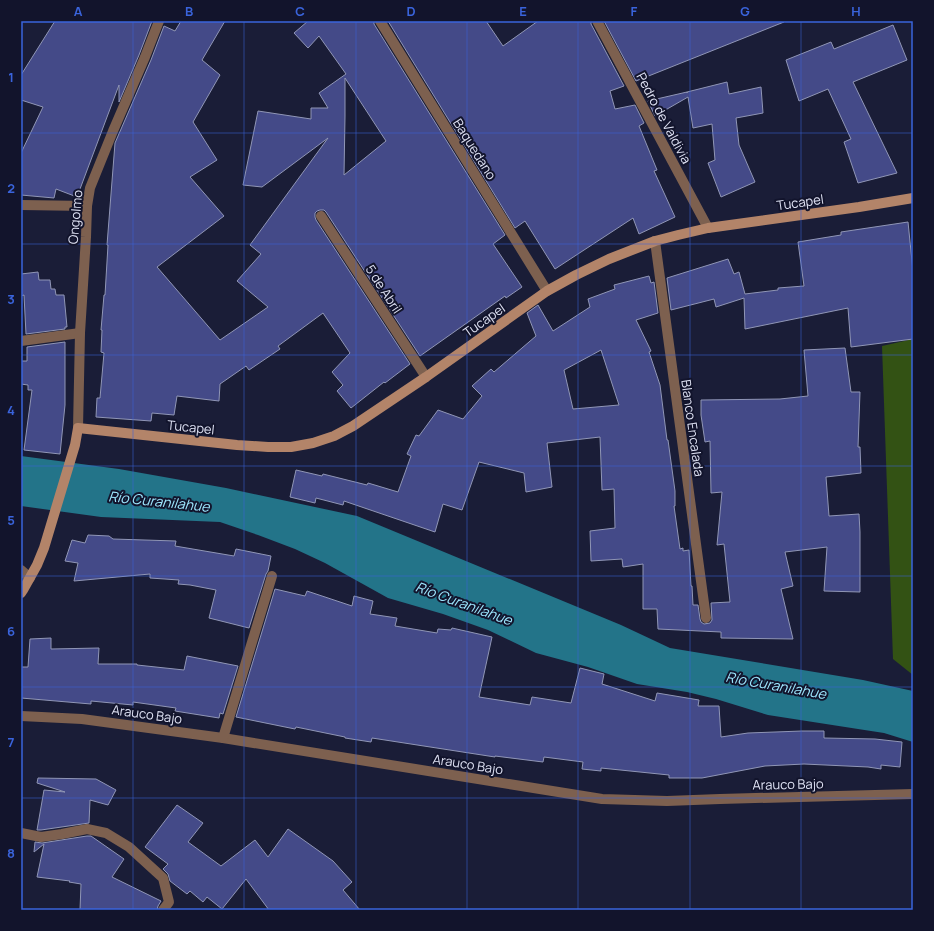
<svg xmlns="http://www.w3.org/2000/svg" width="934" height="931" font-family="Manrope,sans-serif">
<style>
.green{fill:#335214}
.water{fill:#237489}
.building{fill:#444a88;stroke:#9096b6;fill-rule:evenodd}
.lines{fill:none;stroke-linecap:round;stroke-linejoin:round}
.street{stroke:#7d604f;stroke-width:10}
.secondary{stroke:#b38469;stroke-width:10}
.grid{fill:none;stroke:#3a64dc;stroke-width:1;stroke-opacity:0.55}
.labels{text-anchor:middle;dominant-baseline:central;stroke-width:4;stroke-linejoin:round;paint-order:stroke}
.street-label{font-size:13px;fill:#dfe2f4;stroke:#12142c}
.water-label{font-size:14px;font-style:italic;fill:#9ee8ff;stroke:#12142c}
.neatline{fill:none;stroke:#3a64dc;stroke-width:1.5}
.grid-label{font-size:13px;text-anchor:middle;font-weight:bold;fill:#3a64dc}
</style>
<rect width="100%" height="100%" fill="#1a1d37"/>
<polygon class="green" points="913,339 913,675 893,659 882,346"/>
<polygon class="water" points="21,456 119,469 226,488 357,516 621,625 670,648 863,680 913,691 913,742 884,733 858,729 768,715 716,699 687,692 637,684 588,667 536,653 488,630 443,614 388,598 325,563 295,549 258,535 220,522 101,517 21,506"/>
<g class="building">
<polygon points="55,21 152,21 139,55 119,102 119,85 77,197 56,189 54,198 21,195 21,153 43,107 21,100 21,75"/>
<path d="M181,21h44l-23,39 18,15 -27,47 24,38 -27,17 34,39 -67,51 63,73 48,-33 -31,-26 24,-27 -11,-9 78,-107 -66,49 -19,-2 15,-74 53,8v-11h17l-9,-15 27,-19 -27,-38 -11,12 -14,-15 14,-12h66v3l131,211 -12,9 29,43 -16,11 -1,-2 -85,60 -94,-144 -2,-2h-4l-3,1 -2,2v4l1,3 94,144 -25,19 -1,-1 -33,26 -14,-17 6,-6 -11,-13 18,-19 -27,-40 -45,33 2,3 -31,21 -3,-4 -26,18 -1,17 -42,-5 -3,19 -22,-2 -1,8 -55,-4 1,-19h3l4,-45 -3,-1 1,-22h-1l3,-35h1l3,-50h-1l8,-102 36,-83 13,-34 11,5zM345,78l41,63 -42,34 1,-59z"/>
<polygon points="388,21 486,21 503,46 538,21 591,21 591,24 624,86 610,91 615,109 635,105 644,123 639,126 657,170 654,171 675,217 639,234 633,218 555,269 525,221 515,228"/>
<polygon points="604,21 784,21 784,22 636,81"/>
<polygon points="893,25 907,60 853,82 897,173 858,183 844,142 851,139 828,89 799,101 786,60 831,42 834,49"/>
<polygon points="727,82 729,94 761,87 763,113 736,118 739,145 755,182 721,197 708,163 715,160 712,124 693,128 688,97 655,116 648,101 687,92 687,93 687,92"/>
<polygon points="908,222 913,271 913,339 851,347 848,308 745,329 744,298 716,307 714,299 671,310 667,278 728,259 734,274 739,272 745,294 778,290 778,288 804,286 798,242 841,235 841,232"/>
<polygon points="38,272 39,280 50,280 51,289 55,289 56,295 64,295 67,327 65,327 65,329 26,334 24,295 21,296 21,274"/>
<path d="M649,276l2,7 3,-1 4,31 -22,7 15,31 -2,1 11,33 7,55h1l7,51v15h-1l6,43 3,-1v3l6,-1 2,36h1l1,19h5l2,14 1,3 3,2 6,-1 2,-3 -1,-17 19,-1 -6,-58 -7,1 5,-53 -11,1 -1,-52 -5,1 -4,-27v-15l79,-1 28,-3 -4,-46 41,-2 6,44h9l-2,55h2l1,26 -35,4 3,39 30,-2 1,18v60l-36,-1 3,-44 -42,5 8,34 -12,3 12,50 -72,-1v-6l-63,-3 -1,-20h-14v-45l-20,3 -1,-8 -31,2 -1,-30 25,-3 -1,-39 -12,1 -2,-53 -53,6 5,44 -26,5 -2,-19 -45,-11 -17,48 -19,-6 -8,28 -91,-31 -1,4 -27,-7 -1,5 -25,-6 6,-27 26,6 1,-2 44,11 1,-2 30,9 13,-36 -4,-2 9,-19 3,1 19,-26 25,9 19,-23 -10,-10 19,-17 3,3 42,-36 -9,-23 11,-8 15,26 37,-24 -2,-8 27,-10 -1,-4zM601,350l18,55 -46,4 -9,-39z"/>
<polygon points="65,342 65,405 60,454 24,450 32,390 28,390 28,385 21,384 21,361 27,361 27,347"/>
<polygon points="88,535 109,536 113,539 176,541 175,546 234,556 236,549 271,556 268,571 266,574 249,628 209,618 216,590 190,585 178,584 179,580 150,578 150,574 74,581 78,563 65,561 72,540 85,543"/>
<polygon points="275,589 305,596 307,591 352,606 354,596 373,601 370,614 397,618 395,626 437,633 438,629 451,630 452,628 492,637 479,697 530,705 532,697 571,703 580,668 604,674 602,684 655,701 657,693 699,700 698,706 719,706 721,737 748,733 802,731 824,731 824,738 875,739 902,742 900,767 881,765 881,769 868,767 804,764 765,766 702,778 669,778 669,775 601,768 601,771 582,769 583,762 544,757 543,762 495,756 495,757 372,738 371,742 345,738 345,737 296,727 295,729 236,717"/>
<polygon points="51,638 51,649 99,648 98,664 137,664 137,665 184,670 187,656 238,666 223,714 220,713 219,718 175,711 176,708 133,702 133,705 91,701 91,704 21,698 21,667 28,667 30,639"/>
<polygon points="38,778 96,779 116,790 108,805 90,800 89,823 41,830 37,830 44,790 65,792 37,783"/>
<polygon points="177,805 203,823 188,842 221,866 255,840 268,857 288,829 333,861 352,882 343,890 360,910 269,910 246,879 222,909 207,897 203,902 190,891 187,894 170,881 168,874 163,869 168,864 145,847"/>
<polygon points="87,836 91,836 124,859 112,877 161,901 158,906 157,910 80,910 81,884 69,882 70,881 37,877 44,844 34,852 35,842 42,843"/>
</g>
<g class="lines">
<g class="street">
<polyline points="380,21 547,291"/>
<polyline points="597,21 708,228"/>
<polyline points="21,205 87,206"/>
<polyline points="321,216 426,377"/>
<polyline points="655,241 706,618"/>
<polyline points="21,341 80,333"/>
<polyline points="78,428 80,333 86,237 87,206 90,188 113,131 145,57 159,21"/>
<polyline points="21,570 30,578"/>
<polyline points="21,716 82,719 223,738 602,799 667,801 720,799 913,794"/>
<polyline points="223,738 272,576"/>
<polyline points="21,833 41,837 62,834 87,829 106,833 129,847 163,878 169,902 163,910"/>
</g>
<polyline class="secondary" points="21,593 23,590 37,565 44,548 75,445 78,428 237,445 268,447 291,447 313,443 334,436 353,426 426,377 547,291 576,275 609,259 655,241 678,235 708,228 859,207 913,198"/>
</g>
<path class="grid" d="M133,21v889M244,21v889M356,21v889M467,21v889M578,21v889M690,21v889M801,21v889M21,133h892M21,244h892M21,355h892M21,466h892M21,576h892M21,687h892M21,798h892"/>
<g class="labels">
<g class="street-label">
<text transform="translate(664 118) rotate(62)">Pedro de Valdivia</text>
<text transform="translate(475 149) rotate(58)">Baquedano</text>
<text transform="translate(800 202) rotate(-8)">Tucapel</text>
<text transform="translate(75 217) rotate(-85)">Ongolmo</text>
<text transform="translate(384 289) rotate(57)">5 de Abril</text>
<text transform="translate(484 320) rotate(-35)">Tucapel</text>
<text transform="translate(191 427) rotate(6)">Tucapel</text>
<text transform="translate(693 428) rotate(82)">Blanco Encalada</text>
<text transform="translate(147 714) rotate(8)">Arauco Bajo</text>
<text transform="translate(468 764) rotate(9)">Arauco Bajo</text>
<text transform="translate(788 784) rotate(-1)">Arauco Bajo</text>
</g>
<g class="water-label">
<text transform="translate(159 501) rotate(6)">Río Curanilahue</text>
<text transform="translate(464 603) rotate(20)">Río Curanilahue</text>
<text transform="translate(776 685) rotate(10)">Río Curanilahue</text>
</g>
</g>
<rect width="934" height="931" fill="none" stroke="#12142c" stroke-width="44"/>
<rect x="22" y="22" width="890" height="887" class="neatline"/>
<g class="grid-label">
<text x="78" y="16">A</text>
<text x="189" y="16">B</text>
<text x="300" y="16">C</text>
<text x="411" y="16">D</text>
<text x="523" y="16">E</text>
<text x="634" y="16">F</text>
<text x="745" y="16">G</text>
<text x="856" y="16">H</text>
<text x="11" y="82">1</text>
<text x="11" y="193">2</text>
<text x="11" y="304">3</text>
<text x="11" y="415">4</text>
<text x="11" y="525">5</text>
<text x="11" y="636">6</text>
<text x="11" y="747">7</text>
<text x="11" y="858">8</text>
</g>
</svg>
